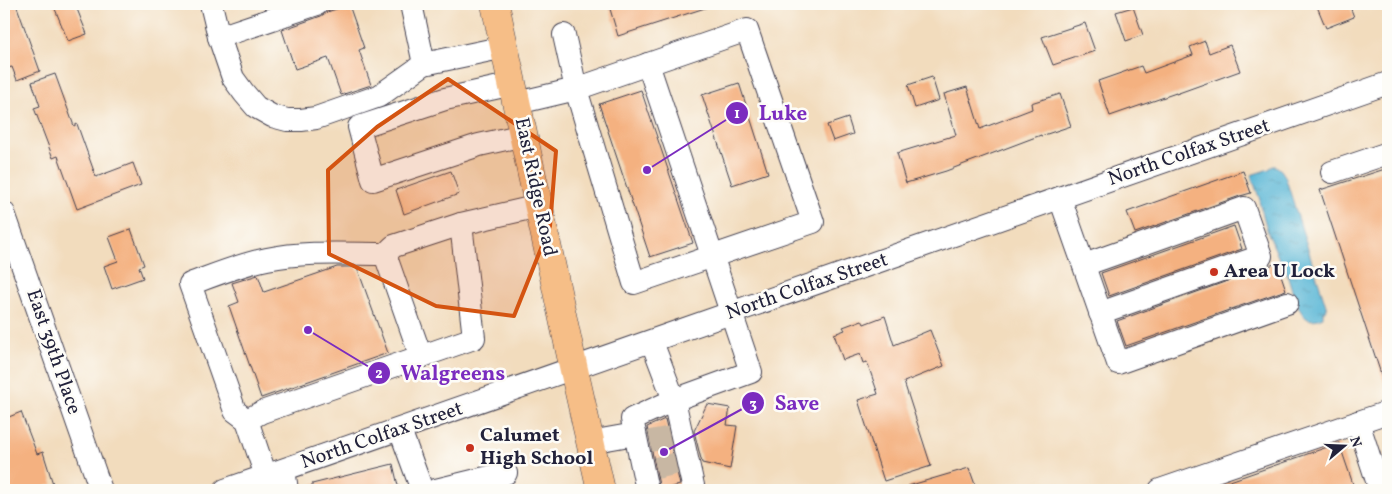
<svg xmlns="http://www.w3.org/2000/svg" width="1392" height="494" font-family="Vollkorn,serif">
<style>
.water{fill:url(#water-ripples);stroke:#3c6c88}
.building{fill:#f4b180}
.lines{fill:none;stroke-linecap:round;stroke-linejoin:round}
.minor-tunnel{stroke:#c8b7a3;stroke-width:22;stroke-dasharray:22 11;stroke-linecap:butt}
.minor-casing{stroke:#413e4e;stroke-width:24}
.major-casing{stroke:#413e4e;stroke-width:29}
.minor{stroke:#fff;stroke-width:22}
.major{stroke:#f6be87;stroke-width:28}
.marked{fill:#d45411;fill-opacity:0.2;stroke:#d45411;stroke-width:4;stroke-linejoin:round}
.poi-dot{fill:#c8321e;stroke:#fdfcf7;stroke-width:2}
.labels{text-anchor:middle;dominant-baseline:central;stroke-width:5;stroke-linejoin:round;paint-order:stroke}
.street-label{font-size:20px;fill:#22223b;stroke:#fdfcf7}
.poi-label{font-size:20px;font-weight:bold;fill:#22223b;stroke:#fdfcf7;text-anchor:start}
.leader{fill:none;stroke:#7b2cbf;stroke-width:2}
.callout-dot{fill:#7b2cbf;stroke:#fdfcf7;stroke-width:2}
.mark-label{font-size:15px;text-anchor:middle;font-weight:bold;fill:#fff}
.callout-label{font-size:21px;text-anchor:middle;font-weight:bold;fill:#7b2cbf;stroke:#fdfcf7;stroke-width:5;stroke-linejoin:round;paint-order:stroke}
</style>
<defs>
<pattern id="water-ripples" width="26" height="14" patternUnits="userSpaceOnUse" patternTransform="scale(1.25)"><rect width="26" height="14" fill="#57b5d5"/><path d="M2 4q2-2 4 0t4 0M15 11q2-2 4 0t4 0" fill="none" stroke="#4893ae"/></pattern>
</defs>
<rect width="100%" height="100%" fill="#fdfcf7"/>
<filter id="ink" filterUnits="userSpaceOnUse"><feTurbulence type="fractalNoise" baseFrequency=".02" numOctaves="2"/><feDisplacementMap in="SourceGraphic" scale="10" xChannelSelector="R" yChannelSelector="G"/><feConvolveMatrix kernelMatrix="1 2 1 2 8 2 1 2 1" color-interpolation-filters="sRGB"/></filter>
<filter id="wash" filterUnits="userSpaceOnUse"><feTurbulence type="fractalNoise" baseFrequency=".0096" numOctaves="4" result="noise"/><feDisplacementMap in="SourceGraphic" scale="20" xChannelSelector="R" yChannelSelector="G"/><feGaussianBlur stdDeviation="1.12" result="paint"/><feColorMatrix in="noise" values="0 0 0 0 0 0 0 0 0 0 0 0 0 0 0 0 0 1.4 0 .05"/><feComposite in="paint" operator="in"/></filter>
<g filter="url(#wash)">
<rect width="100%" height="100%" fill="#f2dcbd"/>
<path class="water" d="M1273,166h3l5,4 4,6 42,133 -4,3v5c-5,2 -10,4 -15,2 -11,-5 -20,-44 -24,-55l-5,-5 -11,-26 -9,-32 1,-1 -9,-25 18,-6z"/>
<g id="blocks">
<g class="building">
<polygon points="4,4 16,4 40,71 17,80 12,67 7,68 4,60"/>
<polygon points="53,4 75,4 87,34 68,41"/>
<polygon points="625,4 708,4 708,7 618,36 610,9"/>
<polygon points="1316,4 1349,4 1354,17 1326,28"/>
<polygon points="349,5 364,48 359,50 371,85 341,95 328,58 295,69 282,30 321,16 327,12"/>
<polygon points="1133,7 1143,35 1126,41 1116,12"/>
<polygon points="1085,23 1095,51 1053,65 1042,37"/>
<polygon points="1205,41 1209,53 1230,45 1240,71 1176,94 1176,93 1110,116 1098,81 1141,66 1144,73 1193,55 1190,47"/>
<polygon points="55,74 74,126 77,124 96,177 133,163 141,185 77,209 58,156 53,158 34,108 40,106 32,82"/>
<polygon points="932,77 939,100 915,108 908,85"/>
<polygon points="739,83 768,173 732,185 702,95"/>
<polygon points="967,87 980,129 1032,109 1031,103 1060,94 1071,126 1041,136 1041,135 946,171 906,183 897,153 956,135 944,94"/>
<polygon points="641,90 693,243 650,257 599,104"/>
<polygon points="848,118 853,134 833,141 827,125"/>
<polygon points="1388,168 1388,386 1385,386 1320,190"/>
<polygon points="451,171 459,194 404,214 396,190"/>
<polygon points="1243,171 1251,193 1240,196 1135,233 1127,212"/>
<polygon points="1234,226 1242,249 1109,296 1101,273"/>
<polygon points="131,229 144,265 139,267 143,278 112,289 104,266 118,261 109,237"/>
<polygon points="1277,263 1286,290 1126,346 1117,321"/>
<polygon points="337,267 357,267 388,353 261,398 229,306 239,302 232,283 258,275 264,292"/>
<polygon points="885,316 894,345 930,330 944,366 904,382 931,466 884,481 858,400 878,394 867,362 863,363 860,354 843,360 834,334 845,330 843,327 862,320 864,324"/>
<polygon points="707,404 730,408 727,425 737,426 730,469 702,463 694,431"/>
<polygon points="21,412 37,454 43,452 53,484 36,490 4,490 4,419"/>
<polygon points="665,419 680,485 660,490 647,427"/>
<polygon points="1339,443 1355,490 1211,490 1210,488"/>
<polygon points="393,464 399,490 312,490 312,484"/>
<polygon points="969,468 977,490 908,490 908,486"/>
</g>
</g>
</g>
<g filter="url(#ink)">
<use href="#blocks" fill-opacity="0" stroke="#413e4e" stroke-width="1"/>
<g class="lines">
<g class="minor-tunnel">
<polyline points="650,441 672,437"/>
<polyline points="656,468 678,463"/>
</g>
<defs>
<g id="minor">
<polyline points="211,4 219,37 233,78 244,93 256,107 272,116 287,120 301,120 316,118 379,96 424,64 505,47"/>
<polyline points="411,4 424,64"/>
<polyline points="219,37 317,4"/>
<polyline points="648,64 751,372 674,400 652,342"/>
<polyline points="513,84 445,99 359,127 373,180 479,145 524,135"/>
<polyline points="517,103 576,89 747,30 813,222 634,283 576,89 564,35"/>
<polyline points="1332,172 1388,153"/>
<polyline points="1060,198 1118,363 1287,303"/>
<polyline points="4,213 101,490"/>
<polyline points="1084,265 1244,208 1261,256 1100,313"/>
<path d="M421,357l-34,-97c0,-7 1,-9 7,-14l67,-22 78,-18"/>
<polyline points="247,420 262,412 474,338 461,224"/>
<polyline points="1358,422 1380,490"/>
<polyline points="400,430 422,490"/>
<polyline points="590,442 635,434"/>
<polyline points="284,470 287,490"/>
<path d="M266,476l-19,-56 -12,-9 -45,-127c25,-9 51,-20 77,-25 39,-8 80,-5 120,-5"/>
<path d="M225,490c389,-133 776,-271 1163,-407"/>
<polyline points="436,490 506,473"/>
<polyline points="647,490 632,419 674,400 694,490"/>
<polyline points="1160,490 1388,412"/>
</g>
<polyline id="major" points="495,4 574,370 601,490"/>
</defs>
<use href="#minor" class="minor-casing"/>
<use href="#major" class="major-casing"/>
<use href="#minor" class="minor"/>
<use href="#major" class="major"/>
</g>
</g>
<path class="marked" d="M448,79l108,72 -6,75 -36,90 -78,-10 -107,-52 -1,-84 49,-43z"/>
<g class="poi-dot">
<circle cx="1214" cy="272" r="5"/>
<circle cx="470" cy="448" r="5"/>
</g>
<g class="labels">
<g class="street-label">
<text transform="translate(1189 153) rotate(-19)">North Colfax Street</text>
<text transform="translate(535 187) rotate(78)">East Ridge Road</text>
<text transform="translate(807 287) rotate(-19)">North Colfax Street</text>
<text transform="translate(53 352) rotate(71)">East 39th Place</text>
<text transform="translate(382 436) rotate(-19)">North Colfax Street</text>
</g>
<g class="poi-label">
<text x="1224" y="272">Area U Lock</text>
<text x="480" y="436">Calumet<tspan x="480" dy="23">High School</tspan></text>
</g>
</g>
<path class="leader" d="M647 170L737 113M308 330L379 373M664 452L753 403"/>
<g class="callout-dot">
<circle cx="647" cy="170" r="5"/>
<circle cx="308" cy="330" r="5"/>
<circle cx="664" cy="452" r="5"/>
<circle cx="737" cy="113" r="12"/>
<circle cx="379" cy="373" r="12"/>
<circle cx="753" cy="403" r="12"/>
</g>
<g class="mark-label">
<text x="737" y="118">1</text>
<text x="379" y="378">2</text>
<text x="753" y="408">3</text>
</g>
<g class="callout-label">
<text x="783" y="120">Luke</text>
<text x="453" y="380">Walgreens</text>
<text x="797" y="410">Save</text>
</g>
<rect width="1392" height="494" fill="none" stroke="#fdfcf7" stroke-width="20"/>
<g transform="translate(1344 446) rotate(71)" stroke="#fdfcf7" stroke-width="4" paint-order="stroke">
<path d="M0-4L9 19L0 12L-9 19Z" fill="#22223b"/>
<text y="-8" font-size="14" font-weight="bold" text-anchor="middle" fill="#22223b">N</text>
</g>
</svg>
